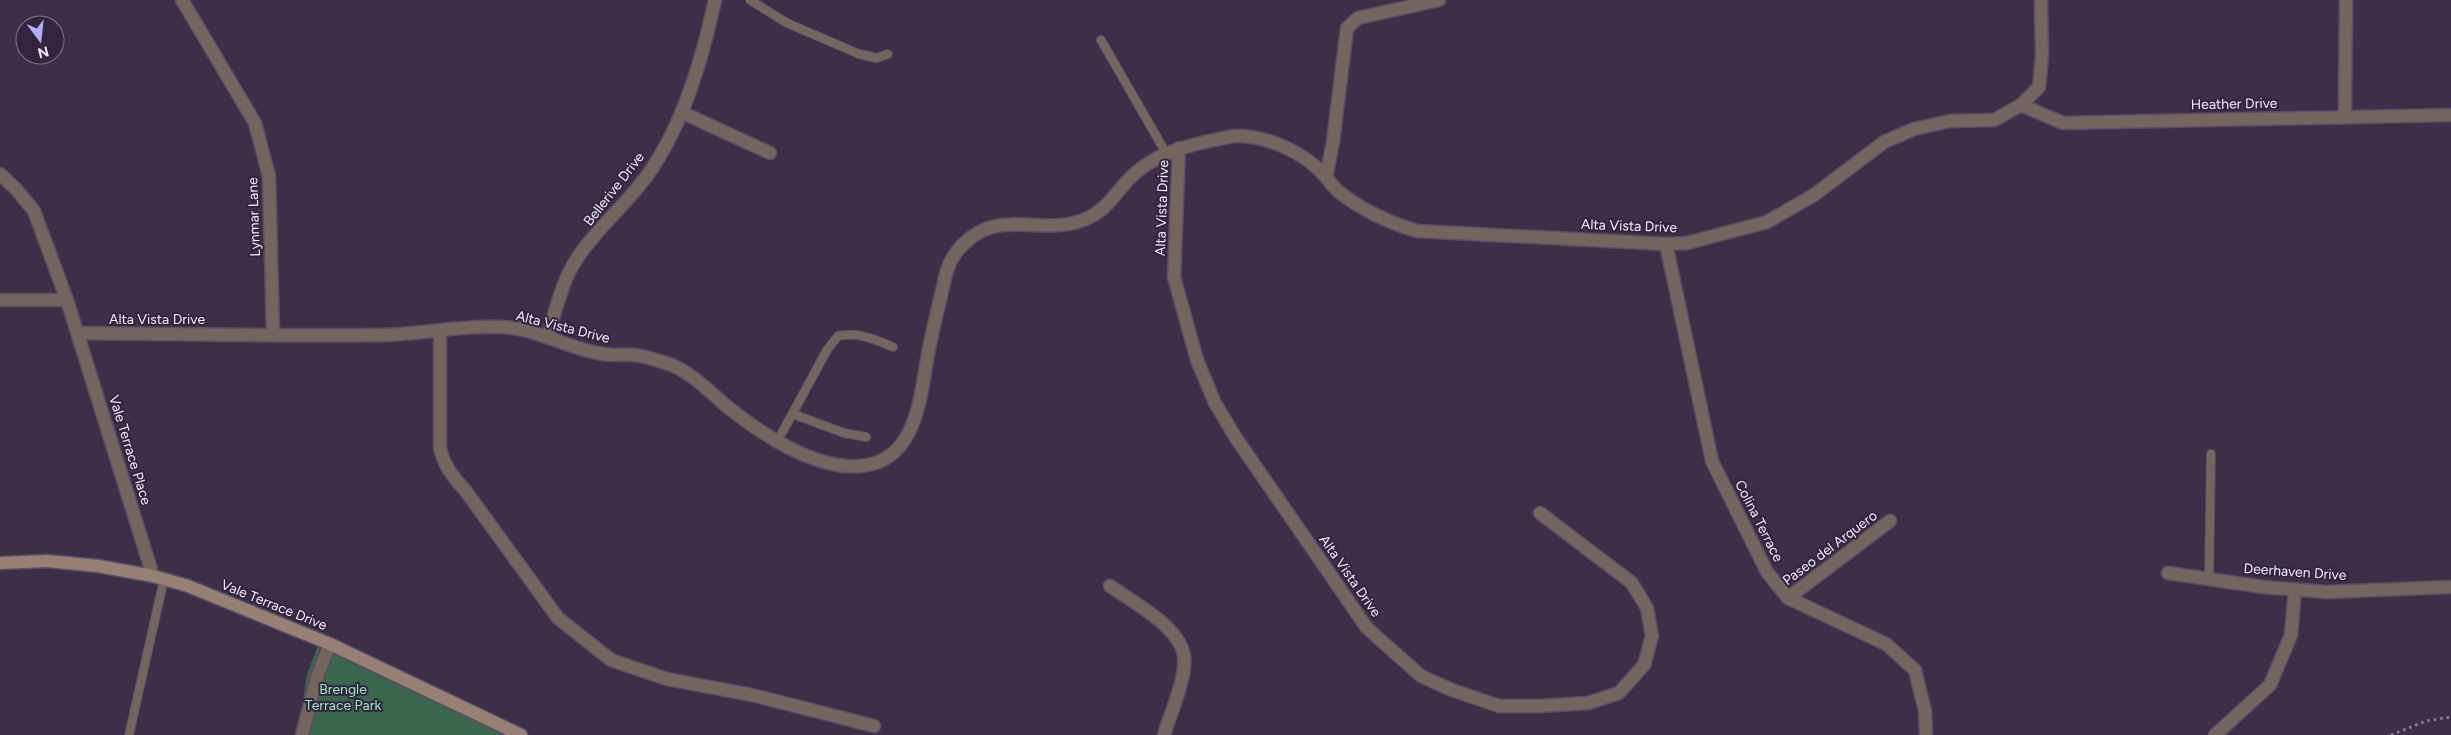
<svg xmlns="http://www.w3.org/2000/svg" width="2451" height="735" font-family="Figtree,sans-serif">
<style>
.green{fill:#3b654f}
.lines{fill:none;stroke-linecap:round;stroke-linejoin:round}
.service-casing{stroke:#5a4d65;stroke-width:10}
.minor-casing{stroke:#5a4d65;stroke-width:15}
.tertiary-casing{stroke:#5a4d65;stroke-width:15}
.secondary-casing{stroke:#5a4d65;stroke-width:15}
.path{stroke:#877c91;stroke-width:3;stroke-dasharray:2.5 4;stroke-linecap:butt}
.service{stroke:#73665e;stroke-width:8}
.minor{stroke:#73665e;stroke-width:12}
.tertiary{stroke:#73665e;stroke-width:12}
.secondary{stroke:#968074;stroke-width:12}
.labels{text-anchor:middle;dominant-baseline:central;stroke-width:4;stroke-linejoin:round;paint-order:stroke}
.street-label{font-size:14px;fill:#f4ecfc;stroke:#32253e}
.park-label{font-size:14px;fill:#97e6bc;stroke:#32253e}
</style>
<rect width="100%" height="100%" fill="#3d2f48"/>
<polygon class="green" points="319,643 523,735 298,735 307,674"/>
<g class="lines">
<defs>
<g id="service">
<polyline points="750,0 787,23 859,54 877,58 888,54"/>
<polyline points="1101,40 1166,153"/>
<polyline points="793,414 844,433 866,437"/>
<path d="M777,442l50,-92 11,-14c22,-4 36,3 55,11"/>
<polyline points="2209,579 2211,454"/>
<polyline points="129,735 164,579"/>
</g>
<g id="minor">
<polyline points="182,0 255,123 269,176 273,334"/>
<polyline points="683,113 770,153"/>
<polyline points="2345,117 2346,0"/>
<polyline points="1179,148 1174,277 1197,360 1215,403 1236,438 1367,628 1421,676 1452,690 1499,706 1539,706 1588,703 1619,693 1644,665 1652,636 1647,608 1632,583 1540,513"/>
<polyline points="1326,177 1333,142 1347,28 1358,18 1439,0"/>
<polyline points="1666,244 1712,461 1767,572 1788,598 1886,644 1915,670 1925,711 1926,735"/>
<polyline points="0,300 67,300"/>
<path d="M440,331v116c3,18 13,30 25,43l93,128 53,42 56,19 85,16 122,31"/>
<path d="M548,335c8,-25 14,-55 30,-78 20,-30 50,-54 71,-84 35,-51 53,-113 66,-173"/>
<polyline points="2168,573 2263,587 2326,592 2451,587"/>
<path d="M1110,586c23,16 70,41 74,70 3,21 -14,58 -20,79"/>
<polyline points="1788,598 1890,521"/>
<polyline points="302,735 318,674 330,644"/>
<polyline points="2215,735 2270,685 2291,635 2295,590"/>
</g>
<g id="tertiary">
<polyline points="2021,105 2063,123 2451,115"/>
<polyline points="0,174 16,189 34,211 67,300 153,576"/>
<path d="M78,333c102,1 203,3 305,2 39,-1 80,-10 120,-8 36,2 65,22 100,27 10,2 21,0 32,1 10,1 21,5 31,8 21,6 42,27 58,41 34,28 90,66 136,62 57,-4 60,-69 68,-112 4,-21 9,-42 14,-63 3,-13 5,-26 13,-37 39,-53 86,-14 133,-36 19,-9 27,-24 40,-38 24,-25 53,-33 86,-40 7,-1 16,-4 23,-4 31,0 66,16 86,38 6,6 10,13 16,18 23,18 51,31 78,39l249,13 21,-1 80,-21 47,-27 70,-53 30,-13 36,-8 44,-1 27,-15 18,-18 3,-31 -1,-56"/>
</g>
<polyline id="secondary" points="0,563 47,561 98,566 153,576 188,586 330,644 521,735"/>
</defs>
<use href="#service" class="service-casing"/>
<use href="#minor" class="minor-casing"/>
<use href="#tertiary" class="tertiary-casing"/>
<use href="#secondary" class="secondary-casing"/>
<polyline class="path" points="2391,735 2426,721 2451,717"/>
<use href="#service" class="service"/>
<use href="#minor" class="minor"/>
<use href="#tertiary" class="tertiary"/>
<use href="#secondary" class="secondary"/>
</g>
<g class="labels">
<g class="street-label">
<text transform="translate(2234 104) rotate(-1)">Heather Drive</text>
<text transform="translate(614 189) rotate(-52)">Bellerive Drive</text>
<text transform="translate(1162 208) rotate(-88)">Alta Vista Drive</text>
<text transform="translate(254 217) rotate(-92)">Lynmar Lane</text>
<text transform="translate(1629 226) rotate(2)">Alta Vista Drive</text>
<text x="157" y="319">Alta Vista Drive</text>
<text transform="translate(563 327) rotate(14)">Alta Vista Drive</text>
<text transform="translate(130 450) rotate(73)">Vale Terrace Place</text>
<text transform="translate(1759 521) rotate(63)">Colina Terrace</text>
<text transform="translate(1830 548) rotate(-37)">Paseo del Arquero</text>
<text transform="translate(2295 572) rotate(4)">Deerhaven Drive</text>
<text transform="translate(1350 576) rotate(55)">Alta Vista Drive</text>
<text transform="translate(274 605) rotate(22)">Vale Terrace Drive</text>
</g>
<g class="park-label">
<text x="343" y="689">Brengle<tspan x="343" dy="16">Terrace Park</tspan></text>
</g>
</g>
<g transform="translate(40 40) rotate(165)"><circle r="24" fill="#32253e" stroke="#80758a"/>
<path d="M0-4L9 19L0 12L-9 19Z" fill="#b1adfa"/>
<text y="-8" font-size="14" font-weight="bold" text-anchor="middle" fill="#f4ecfc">N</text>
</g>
</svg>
